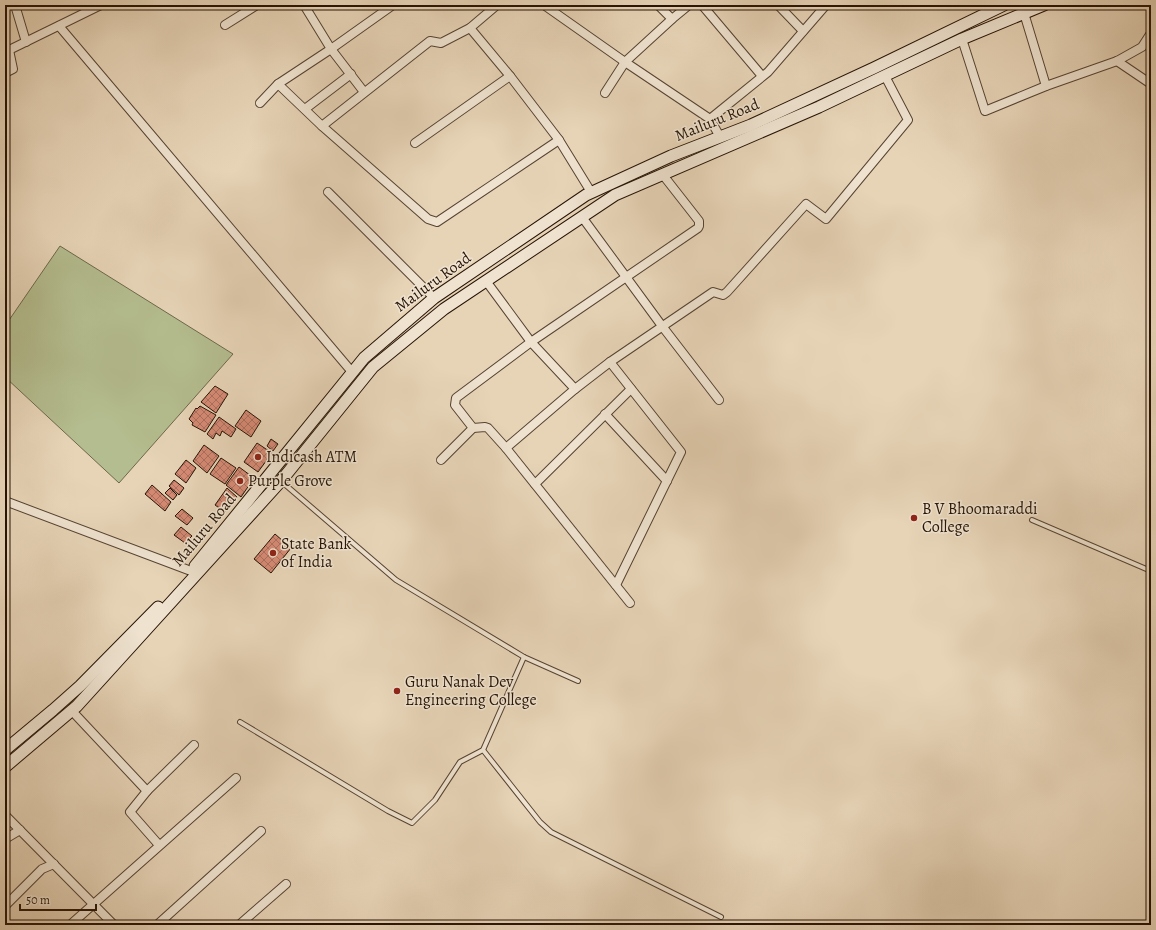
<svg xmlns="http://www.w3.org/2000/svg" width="1156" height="930" font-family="Alegreya,serif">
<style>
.green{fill:#b4bd8f;stroke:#6d684a}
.building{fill:url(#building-cross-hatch);stroke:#261305}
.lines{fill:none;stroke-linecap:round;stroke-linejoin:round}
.lane-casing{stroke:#564332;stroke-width:6}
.street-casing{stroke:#564332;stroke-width:10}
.secondary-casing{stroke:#261305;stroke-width:13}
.lane{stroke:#efe3d0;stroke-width:4}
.street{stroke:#efe3d0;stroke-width:8}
.secondary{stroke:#efe3d0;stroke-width:11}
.poi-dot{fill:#8f2418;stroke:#efe3d0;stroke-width:1.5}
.labels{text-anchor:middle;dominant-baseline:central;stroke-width:3;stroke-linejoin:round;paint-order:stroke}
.street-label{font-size:16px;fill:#261305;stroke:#efe3d0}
.poi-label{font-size:16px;fill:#261305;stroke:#efe3d0;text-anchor:start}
</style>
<defs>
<pattern id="building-cross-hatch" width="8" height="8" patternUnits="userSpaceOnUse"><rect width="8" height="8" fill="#d68a75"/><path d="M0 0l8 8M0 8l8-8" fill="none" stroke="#ad705e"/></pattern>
</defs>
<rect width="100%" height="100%" fill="#e7d4b7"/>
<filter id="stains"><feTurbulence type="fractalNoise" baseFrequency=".005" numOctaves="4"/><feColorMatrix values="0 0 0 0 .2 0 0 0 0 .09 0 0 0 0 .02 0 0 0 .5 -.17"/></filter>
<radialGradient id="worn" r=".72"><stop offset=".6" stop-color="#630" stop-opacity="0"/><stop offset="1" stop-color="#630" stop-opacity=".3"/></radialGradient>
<polygon class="green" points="60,246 233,354 119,483 5,377 5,326"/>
<g class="building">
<polygon points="215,386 228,394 216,413 201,402"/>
<polygon points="200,406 216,415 205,432 192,425 193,423 189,419 196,408 197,409"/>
<polygon points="246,410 261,421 251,437 235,426"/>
<polygon points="219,417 236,429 231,437 222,431 220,436 216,433 213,439 207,434"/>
<polygon points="271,439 278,444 273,451 267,446"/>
<polygon points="257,443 272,453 258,472 244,462"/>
<polygon points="204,445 219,456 207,473 193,461"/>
<polygon points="221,458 236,468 225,484 210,474"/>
<polygon points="186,460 196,468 186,483 175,474"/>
<polygon points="239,467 254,478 241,497 226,485"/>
<polygon points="174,480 184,488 179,495 169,486"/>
<polygon points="152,485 171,502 165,511 145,494"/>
<polygon points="170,488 177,495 173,500 165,493"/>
<polygon points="227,488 237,497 225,512 215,505"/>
<polygon points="182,509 193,518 187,525 175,516"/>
<polygon points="181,527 192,536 185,543 174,535"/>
<polygon points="275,534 291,548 271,573 254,559"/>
</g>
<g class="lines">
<defs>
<g id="lane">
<polyline points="282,482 396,580 524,657 578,681"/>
<polyline points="1032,520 1151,571"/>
<polyline points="240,722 388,811 412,823 435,800 460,762 483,750 524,657"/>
<polyline points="483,750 540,822 551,832 721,917"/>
</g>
<g id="street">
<polyline points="15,5 26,42"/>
<polyline points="304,5 331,49 364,92"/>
<polyline points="544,5 625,62 710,119"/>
<polyline points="658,5 672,19"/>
<polyline points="702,5 762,76"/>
<polyline points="778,5 803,31"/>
<polyline points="1024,13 1046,86"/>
<polyline points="225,25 257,5"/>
<polyline points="59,26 352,372"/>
<polyline points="470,28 510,76 559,140 591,192"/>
<polyline points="962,39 985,111 1046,86 1117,61 1142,47 1151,33"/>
<polyline points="5,52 101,5"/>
<polyline points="1117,61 1151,84"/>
<polyline points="5,73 13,69 9,50"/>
<polyline points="278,84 322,126 428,219 437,222 559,140"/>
<polyline points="605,93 625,62 672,19 689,5"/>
<polyline points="260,103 278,84 331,49 393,5"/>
<polyline points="305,109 351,74"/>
<polyline points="322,126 430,41 441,43 470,28 497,5"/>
<polyline points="720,137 710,119 768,72 826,5"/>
<polyline points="415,143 510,76"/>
<polyline points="328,192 434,298"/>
<polyline points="582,217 662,326 719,400"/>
<polyline points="486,281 531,342 575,389 610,362 713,292 723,295 727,292 806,204 826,219 908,120 885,76"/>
<polyline points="610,362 681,452 616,585"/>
<polyline points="605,414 667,481"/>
<polyline points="473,428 485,427 488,428 506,448 575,389"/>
<polyline points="506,448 630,603"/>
<polyline points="441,460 473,428 455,405 456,398 531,342 698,228 699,226 699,221 663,175"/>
<polyline points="535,484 631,389"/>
<polyline points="5,501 191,571"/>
<polyline points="72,711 147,791"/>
<polyline points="5,815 114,925"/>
<polyline points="5,839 20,830"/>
<polyline points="159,845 130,812 147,791 194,745"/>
<polyline points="5,906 42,869 54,864"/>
<polyline points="70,925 236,778"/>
<polyline points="157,925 261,831"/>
<polyline points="239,925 286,884"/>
</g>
<g id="secondary">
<polyline points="195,566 364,358 434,298 586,195 671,156 751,125 874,68 1004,5"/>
<polyline points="5,750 53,710 80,686 158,607"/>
<polyline points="5,767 77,706 281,481 373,367 444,309 615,195 819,107 962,39 1044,5"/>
</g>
</defs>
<use href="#lane" class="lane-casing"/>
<use href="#street" class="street-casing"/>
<use href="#secondary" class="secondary-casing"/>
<use href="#lane" class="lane"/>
<use href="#street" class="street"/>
<use href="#secondary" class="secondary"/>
</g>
<g class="poi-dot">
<circle cx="258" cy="457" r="4"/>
<circle cx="240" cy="481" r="4"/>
<circle cx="914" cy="518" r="4"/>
<circle cx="273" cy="553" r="4"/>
<circle cx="397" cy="691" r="4"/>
</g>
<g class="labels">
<g class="street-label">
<text transform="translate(717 120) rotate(-22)">Mailuru Road</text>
<text transform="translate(433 282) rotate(-36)">Mailuru Road</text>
<text transform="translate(204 530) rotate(-50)">Mailuru Road</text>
</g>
<g class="poi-label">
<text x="266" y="457">Indicash ATM</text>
<text x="248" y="481">Purple Grove</text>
<text x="922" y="509">B V Bhoomaraddi<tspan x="922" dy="18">College</tspan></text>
<text x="281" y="544">State Bank<tspan x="281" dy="18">of India</tspan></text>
<text x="405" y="682">Guru Nanak Dev<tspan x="405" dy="18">Engineering College</tspan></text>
</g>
</g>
<rect width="1156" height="930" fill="none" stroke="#e7d4b7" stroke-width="20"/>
<rect x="6" y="6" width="1144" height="918" fill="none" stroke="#261305" stroke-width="2"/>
<rect x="10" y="10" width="1136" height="910" fill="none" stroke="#261305"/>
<path d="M20 904v6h76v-6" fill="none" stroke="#261305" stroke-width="2"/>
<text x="26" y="904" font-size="12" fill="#261305" stroke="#efe3d0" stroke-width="3" paint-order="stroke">50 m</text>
<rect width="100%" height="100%" filter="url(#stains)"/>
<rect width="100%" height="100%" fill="url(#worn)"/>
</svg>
